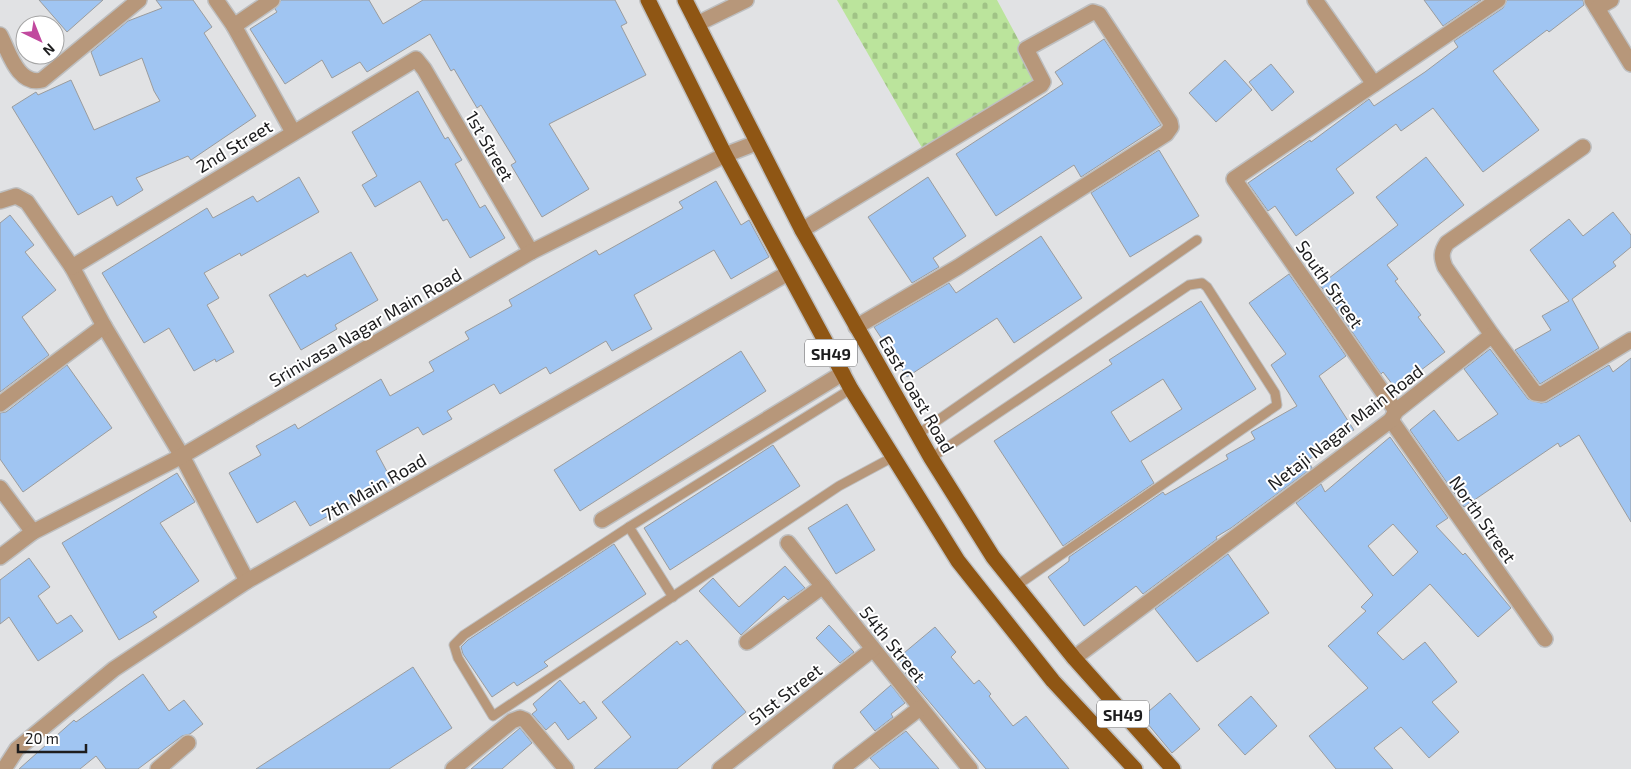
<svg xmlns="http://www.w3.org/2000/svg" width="1631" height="769" font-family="'Exo 2',sans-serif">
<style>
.cemetery{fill:url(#cemetery-stones)}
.building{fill:#a0c5f2;stroke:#9a9c9e;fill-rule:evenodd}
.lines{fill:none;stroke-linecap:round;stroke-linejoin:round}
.lane-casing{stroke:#bebfc0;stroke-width:11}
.street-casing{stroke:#bebfc0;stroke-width:18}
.primary-casing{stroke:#bebfc0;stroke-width:18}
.lane{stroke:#b7977a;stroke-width:9}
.street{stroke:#b7977a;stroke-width:15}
.primary{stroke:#8f5614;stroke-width:15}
.labels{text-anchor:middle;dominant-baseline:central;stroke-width:4;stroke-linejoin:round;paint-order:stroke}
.shield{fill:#fff;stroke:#616162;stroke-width:1}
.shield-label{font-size:16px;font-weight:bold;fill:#1d1d1e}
.street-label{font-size:18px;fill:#1d1d1e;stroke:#fff}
</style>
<defs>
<pattern id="cemetery-stones" width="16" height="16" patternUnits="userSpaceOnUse" patternTransform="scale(1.25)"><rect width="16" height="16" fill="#bbe49c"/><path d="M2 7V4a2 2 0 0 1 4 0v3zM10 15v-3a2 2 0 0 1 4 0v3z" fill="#a0c386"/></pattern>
</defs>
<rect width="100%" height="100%" fill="#e1e2e4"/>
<polygon class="cemetery" points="837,0 997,0 1040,80 925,153"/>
<g class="building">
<polygon points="39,0 103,0 67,32"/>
<polygon points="156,0 193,0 212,27 204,33 256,116 191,160 188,156 136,178 143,190 117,206 112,196 78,215 12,107 36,92 38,95 71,80 94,130 160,101 154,91 142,58 100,76 91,52 128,21 162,8"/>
<polygon points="281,0 369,0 383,24 423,0 615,0 627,23 621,26 646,75 549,124 589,189 542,217 511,165 516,162 481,105 477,108 454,69 451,71 430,34 367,72 360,62 332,78 322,60 285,84 250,29 277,12 275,9"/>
<polygon points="1424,0 1481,0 1443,26"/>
<polygon points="1507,0 1583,0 1584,5 1549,32 1547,30 1493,71 1539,130 1483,172 1433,108 1401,131 1396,124 1336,169 1354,193 1296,236 1275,206 1268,211 1248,183 1310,140 1311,142 1369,99 1374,106 1425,72 1458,47 1454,41 1503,8"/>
<polygon points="1104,39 1161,125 1081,177 1074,165 996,216 956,154 1063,84 1055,72"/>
<polygon points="1225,60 1252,90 1216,122 1189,93"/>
<polygon points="1271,64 1294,92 1272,111 1249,82"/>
<polygon points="418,91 445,139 448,137 462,160 455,164 480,208 485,205 505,238 470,258 447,219 443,221 420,181 375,207 362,185 377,176 352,132"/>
<polygon points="1159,150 1199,216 1130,257 1091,193"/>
<polygon points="1426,157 1464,205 1387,265 1398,279 1395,281 1421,315 1418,317 1445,352 1396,389 1383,372 1381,374 1320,285 1398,225 1376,197"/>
<polygon points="299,177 319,212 241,256 240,253 204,273 219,298 207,305 234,352 216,362 215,359 194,371 169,328 144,343 102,273 207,208 213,218 253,196 257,202"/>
<polygon points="928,177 966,236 933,258 939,267 912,283 868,217"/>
<polygon points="716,181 741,225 749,220 769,257 731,279 714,250 634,295 652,329 612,351 606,341 550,374 546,367 500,394 494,384 447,411 452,419 423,435 418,427 376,451 392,481 310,526 295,501 257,523 229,473 261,455 256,446 295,424 298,429 381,379 390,396 434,371 429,362 469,339 465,332 512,306 509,300 596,250 599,255 683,208 679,202"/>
<polygon points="1613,212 1631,235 1631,247 1613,262 1616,266 1572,299 1599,348 1540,384 1515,350 1551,330 1542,316 1569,301 1530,250 1569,219 1583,236"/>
<polygon points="10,215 34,245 25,252 56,290 22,317 49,355 0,392 0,223"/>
<polygon points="1041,236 1082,298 1014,343 997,318 907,377 874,327 949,283 956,293"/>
<polygon points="351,252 378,300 335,325 337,329 301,350 269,295 305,274 307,277"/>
<polygon points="1289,274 1346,356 1319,376 1354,430 1308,460 1312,468 1231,528 1216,537 1217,539 1143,594 1136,586 1084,626 1048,577 1069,561 1069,557 1163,492 1165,495 1228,459 1226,455 1255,439 1251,432 1297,406 1271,365 1286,354 1249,303"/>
<path d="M1201,301l55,88 -115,72 13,22 -91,63 -69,-105 118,-77 -3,-4zM1163,379l19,30 -52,33 -19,-30z"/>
<polygon points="1490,349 1528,399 1541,403 1547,402 1609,365 1613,372 1631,358 1631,522 1579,435 1560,447 1558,443 1464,507 1410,430 1434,410 1458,441 1498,414 1464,369"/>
<polygon points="741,351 766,391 580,511 554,470"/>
<polygon points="67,365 112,428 23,492 0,459 0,413 6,412"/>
<path d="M1390,437l58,81 -12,8 27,29 2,-2 46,55 -33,29 -48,-53 -53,49 26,27 22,-18 32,40 -25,20 27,30 -30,26 -28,-31 -27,21 19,21h-57l-27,-33 59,-48 -40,-42 38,-35 -5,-4 12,-12 -77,-92 25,-19 4,8zM1393,524l25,28 -25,24 -25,-30z"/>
<polygon points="773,445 800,486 670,570 644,528"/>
<polygon points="177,473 195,502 160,523 199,581 153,612 157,617 119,640 62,543"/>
<polygon points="847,504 875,550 836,574 808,528"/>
<polygon points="614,544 646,594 544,662 548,666 517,686 514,682 492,697 463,654 461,647 468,640"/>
<polygon points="1228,554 1269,613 1197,662 1155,609"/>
<polygon points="29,558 50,587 38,596 57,624 71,615 83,631 38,661 9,617 0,624 0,580"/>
<polygon points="785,566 805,588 788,600 784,596 741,635 699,591 713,578 739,607"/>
<polygon points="829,625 854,652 840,663 816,638"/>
<polygon points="935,627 956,652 951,657 974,684 979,680 991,694 989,696 1013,726 1026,716 1069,769 986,769 905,673 908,671 898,658"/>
<polygon points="687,640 746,712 677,769 594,769 631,737 602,702 677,641 680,645"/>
<polygon points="413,667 452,728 389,769 256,769"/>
<polygon points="143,674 169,711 184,700 203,724 190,734 182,736 138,769 106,769 96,756 80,769 19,769 74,720 76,722"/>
<polygon points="560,680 580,704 584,701 597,718 568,740 555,722 546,730 532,714 537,710 533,704"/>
<polygon points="891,685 905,703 891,714 893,717 875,731 860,712"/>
<polygon points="1170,693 1200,729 1172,753 1142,717"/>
<polygon points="1251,696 1277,726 1245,755 1218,725"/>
<polygon points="520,728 532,743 502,769 471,769"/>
<polygon points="906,731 939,769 880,769 870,758"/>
</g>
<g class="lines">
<defs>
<g id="lane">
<polyline points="851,389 629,527 464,635 454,645 458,658 493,716 839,486 893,457"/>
<polyline points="918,434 1197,240"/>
<polyline points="931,458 1189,285 1202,283 1207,287 1275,393 1277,405 1016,586"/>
<polyline points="629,527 673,597"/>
</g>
<g id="street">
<polyline points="216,0 234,26 293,132"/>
<polyline points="1315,0 1374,84"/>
<polyline points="1592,0 1631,64"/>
<polyline points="1597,8 1611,0"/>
<polyline points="697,24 746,0"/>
<polyline points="234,26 272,0"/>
<path d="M0,35c9,17 18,51 42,45l97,-80"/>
<polyline points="0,201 16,196 27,202 72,267 104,326 182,456 247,581"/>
<polyline points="802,230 1041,85 1043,82 1026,49 1093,12 1099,14 1170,122 1171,127 1166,134 958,267 856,327"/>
<polyline points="72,267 416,59 424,69 531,252"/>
<path d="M1492,335l-47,-68c-4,-10 -4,-15 2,-24l136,-96"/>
<polyline points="0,404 104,326"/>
<polyline points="1396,411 1234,179 1498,0"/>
<polyline points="1391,420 1545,639"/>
<polyline points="0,488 33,532"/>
<polyline points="602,520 843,373"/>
<polyline points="788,543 970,769"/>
<polyline points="0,557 33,532 182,456 531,252 725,155 756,143"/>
<polyline points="747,642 823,586"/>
<polyline points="1074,658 1391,420 1396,411 1492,335 1535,393 1542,394 1631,340"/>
<polyline points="4,769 17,749 114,669 247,581 788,273"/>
<polyline points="158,769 188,743"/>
<polyline points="453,769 512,721 520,718 525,720 566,769"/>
<polyline points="720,769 873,649"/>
<polyline points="841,769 920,708"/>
</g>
<g id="primary">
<polyline points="648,0 725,155 851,389 958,561 1053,681 1135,769"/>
<polyline points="685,0 802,230 931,458 993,557 1074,658 1173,769"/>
</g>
</defs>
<use href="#lane" class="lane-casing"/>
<use href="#street" class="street-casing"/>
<use href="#primary" class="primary-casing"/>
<use href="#lane" class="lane"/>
<use href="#street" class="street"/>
<use href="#primary" class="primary"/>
</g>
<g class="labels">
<g class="shield">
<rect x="805" y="339.5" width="52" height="27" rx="4"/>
<rect x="1097" y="700.5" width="52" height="27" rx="4"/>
</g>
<g class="shield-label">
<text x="831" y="353">SH49</text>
<text x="1123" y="714">SH49</text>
</g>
<g class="street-label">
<text transform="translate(234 146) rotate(-31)">2nd Street</text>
<text transform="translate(490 146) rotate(60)">1st Street</text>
<text transform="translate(1330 284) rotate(55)">South Street</text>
<text transform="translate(365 327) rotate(-30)">Srinivasa Nagar Main Road</text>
<text transform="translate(917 394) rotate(60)">East Coast Road</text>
<text transform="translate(1345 427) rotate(-38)">Netaji Nagar Main Road</text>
<text transform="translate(374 487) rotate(-30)">7th Main Road</text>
<text transform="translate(1483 519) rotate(55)">North Street</text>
<text transform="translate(893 644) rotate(51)">54th Street</text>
<text transform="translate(785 694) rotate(-38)">51st Street</text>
</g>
</g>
<g transform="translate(40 40) rotate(137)"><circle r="24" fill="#ffffff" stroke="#a5a5a5"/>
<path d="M0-4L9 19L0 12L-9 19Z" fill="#c1499e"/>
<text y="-8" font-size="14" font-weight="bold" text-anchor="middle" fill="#1d1d1e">N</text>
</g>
<path d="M18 744v8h68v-8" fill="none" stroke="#1d1d1e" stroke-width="2.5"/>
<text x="25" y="744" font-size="15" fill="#1d1d1e" stroke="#ffffff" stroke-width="4" paint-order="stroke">20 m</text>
</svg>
